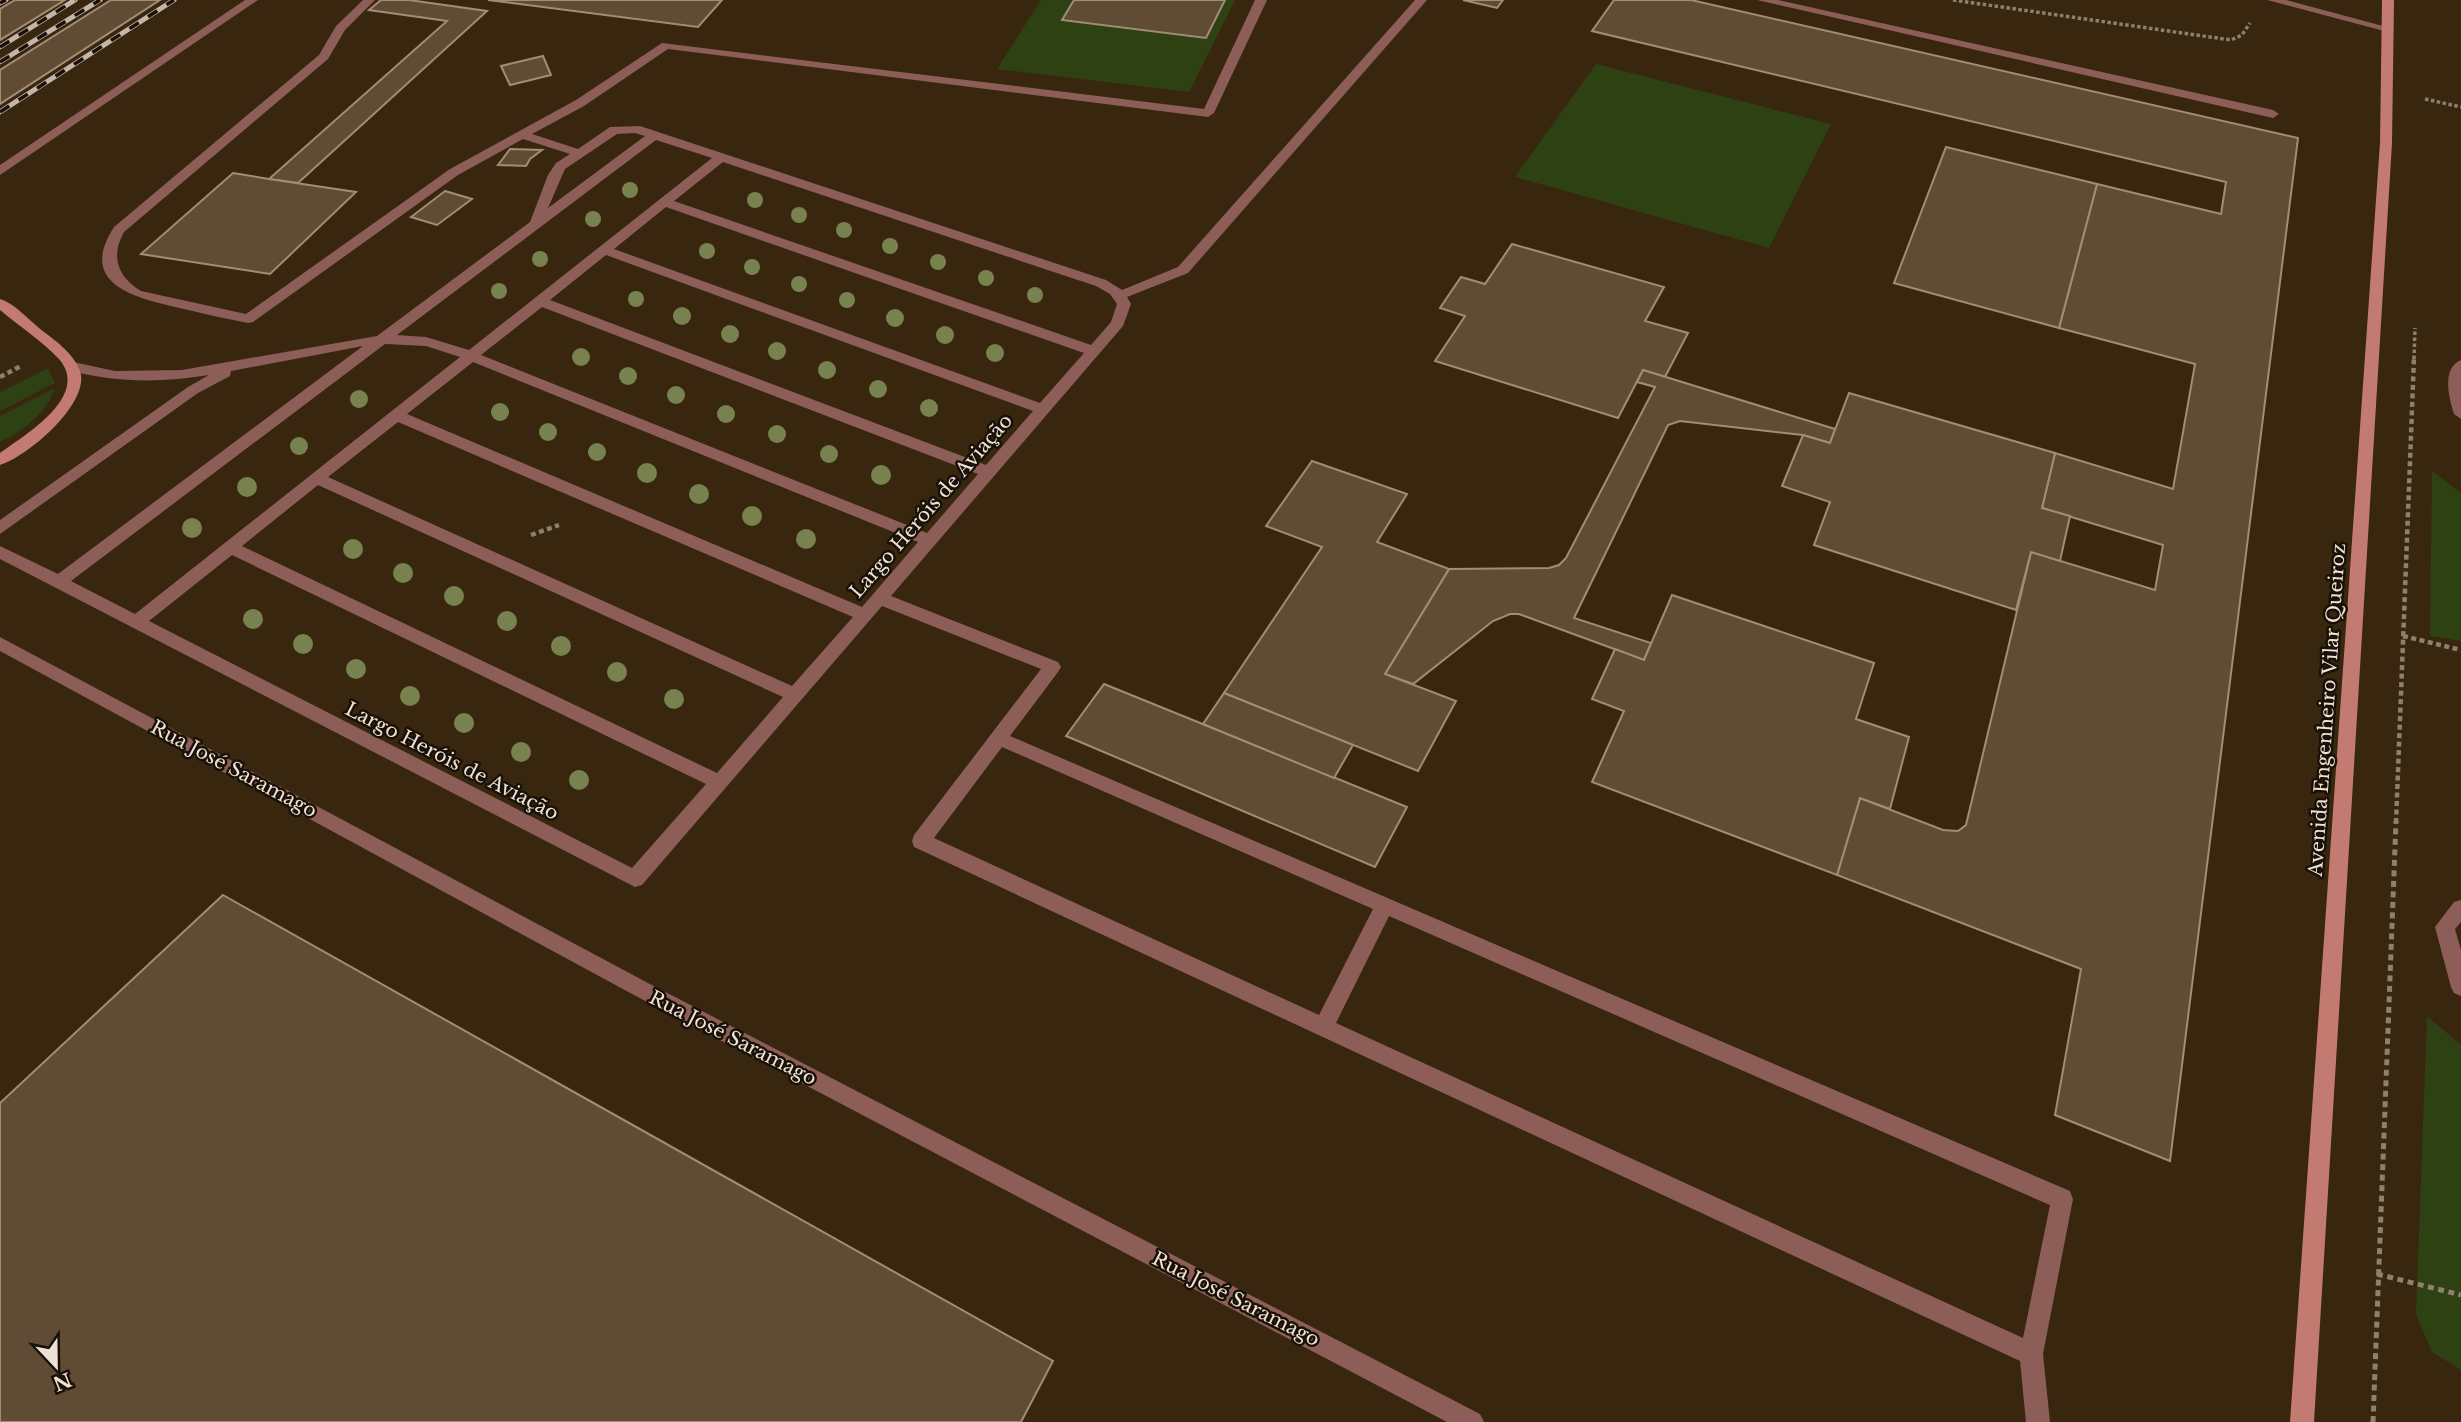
<svg xmlns="http://www.w3.org/2000/svg" width="2461" height="1422" font-family="'Libre Baskerville',serif">
<style>
.green{fill:#2e4113}
.building{fill:#604b34;stroke:#a38c74;stroke-width:2}
.lines{fill:none;stroke-linecap:round;stroke-linejoin:round}
.path-far2{stroke:#8f7f6d;stroke-width:3.5;stroke-dasharray:3.5 2.5;stroke-linecap:butt}
.path-far1{stroke:#8f7f6d;stroke-width:4.5;stroke-dasharray:5 3.5;stroke-linecap:butt}
.path{stroke:#8f7f6d;stroke-width:5;stroke-dasharray:6 4.5;stroke-linecap:butt}
.lane{fill:#8c5e57;fill-rule:evenodd}
.street{fill:#8c5e57;fill-rule:evenodd}
.secondary{fill:#c37a70;fill-rule:evenodd}
.rail-casing{stroke:#c4b6a7;stroke-width:5}
.rail{stroke:#191107;stroke-width:3.5;stroke-dasharray:11;stroke-linecap:butt}
.tree{fill:#77824e}
.labels{text-anchor:middle;dominant-baseline:central;stroke-width:5;stroke-linejoin:round;paint-order:stroke}
.street-label{font-size:19px;fill:#efe2d5;stroke:#191107}
</style>
<rect width="100%" height="100%" fill="#38260f"/>
<g class="green">
<polygon points="1041,0 1235,0 1189,92 997,69"/>
<polygon points="1596,64 1831,124 1769,248 1515,177"/>
<polygon points="48,368 55,383 0,411 0,392"/>
<path d="M55,388c-10,26 -30,42 -55,54v-26z"/>
<polygon points="2432,471 2461,493 2461,641 2430,636"/>
<polygon points="2427,1016 2461,1045 2461,1370 2432,1352 2416,1314"/>
</g>
<g class="building">
<polygon points="15,0 65,0 0,40 0,9"/>
<polygon points="111,0 160,0 0,104 0,70"/>
<polygon points="381,0 409,0 487,11 298,183 269,179 447,21 369,10"/>
<polygon points="488,0 722,0 698,27"/>
<polygon points="1074,0 1225,0 1206,38 1062,20"/>
<polygon points="1463,0 1503,0 1497,8"/>
<polygon points="1614,0 1691,0 2298,138 2170,1161 2055,1115 2081,969 1837,875 1860,798 1943,830 1958,831 1966,825 2031,552 2155,590 2163,545 2042,508 2055,453 2173,489 2195,364 2059,328 2097,184 2221,214 2226,182 1592,31"/>
<polygon points="543,56 551,75 510,85 501,66"/>
<polygon points="1946,147 2097,184 2059,328 1894,283"/>
<polygon points="510,149 542,150 530,159 526,166 498,165"/>
<polygon points="233,173 269,179 356,192 270,274 141,254"/>
<polygon points="445,191 472,199 437,225 411,217"/>
<polygon points="1512,244 1664,287 1645,321 1688,333 1665,377 1643,370 1618,418 1435,361 1465,316 1440,308 1461,277 1485,284"/>
<polygon points="1643,370 1835,429 1830,443 1803,435 1680,421 1668,425 1574,618 1651,643 1644,660 1519,614 1510,614 1493,621 1413,684 1385,674 1449,569 1549,568 1559,565 1566,558 1655,387 1637,382"/>
<polygon points="1849,393 2055,453 2042,508 2070,516 2060,561 2031,552 2016,610 1814,545 1830,502 1782,486 1803,435 1830,443"/>
<polygon points="1312,461 1407,494 1377,542 1449,569 1385,674 1456,701 1418,771 1224,693 1322,547 1266,526"/>
<polygon points="1672,595 1874,663 1856,719 1909,737 1890,809 1860,798 1837,875 1592,782 1624,711 1592,699 1615,649 1644,660"/>
<polygon points="1104,684 1407,807 1375,867 1066,736"/>
<polygon points="1224,693 1353,745 1334,778 1203,724"/>
<polygon points="223,895 1053,1361 1021,1422 0,1422 0,1103"/>
</g>
<g class="lines">
<g class="path-far2">
<polyline points="1953,0 2231,40 2242,35 2250,23"/>
<polyline points="2425,99 2461,107"/>
<polyline points="2414,359 2415,328"/>
</g>
<g class="path-far1">
<polyline points="0,377 21,366"/>
<polyline points="531,535 559,525"/>
<polyline points="2403,636 2461,650"/>
<polyline points="2396,823 2414,358"/>
</g>
<g class="path">
<polyline points="2377,1274 2461,1295"/>
<polyline points="2373,1422 2396,821"/>
</g>
<g class="lane">
<path d="M363,0h12l-30,30 -17,29 -204,173c-14,25 -6,45 17,59l105,23 204,-145 126,-69 86,-57 542,66 51,-109h12l-53,113 -6,4 -540,-68 -84,57 -52,28 46,15 32,-22 30,-1 466,154 16,10 56,-23 237,-267h12l-239,273 -61,24 4,7 -8,22 -232,270 167,66 3,5 -3,5 -48,64 1060,455 3,8 -30,155 7,68h-24l-6,-61 -1106,-514 -2,-6 2,-6 127,-166 -159,-63 -240,279 -7,2 -635,-328v-13l58,28 305,-228 -132,25 -1,5 -32,17 -198,141v-14l188,-133 21,-12c-48,8 -93,8 -141,-5l-2,-3 2,-3 5,-2 42,9 67,-1 195,-34 153,-114 18,-47 8,-12 14,-9 -47,-15 -65,36 -205,147 -5,1c-21,-4 -43,-9 -64,-14 -43,-10 -109,-22 -70,-82l205,-172 17,-29zM635,133l10,3 -97,72 17,-39 52,-35zM656,140l56,18 -243,192 -43,-13 -29,-2zM723,162l373,124 14,8 7,10 -6,18 -20,23 -417,-144zM666,207l418,146 -44,50 -426,-154zM606,255l427,156 -47,54 -436,-165zM542,307l436,167 -51,59 -446,-178zM385,344l41,2 34,11 -325,257 -64,-33zM473,362l445,180 -56,65 -455,-193zM398,422l455,195 -61,69 -464,-209zM318,485l465,212 -66,76 -475,-227zM232,555l474,229 -74,84 -483,-247zM1002,747l371,162 -54,106 -385,-177zM1389,916l661,289 -27,133 -687,-315z"/>
<polygon points="1757,0 1778,0 2273,110 2279,114 2273,118"/>
<polygon points="2267,0 2286,0 2394,29 2388,32"/>
</g>
<g class="street">
<polygon points="245,0 258,0 0,175 0,165"/>
<path d="M2461,360v59l-7,-5c-5,-15 -13,-46 7,-54z"/>
<polygon points="0,637 648,983 1480,1414 1484,1422 1447,1422 634,995 0,651"/>
<polygon points="2461,900 2461,922 2455,929 2461,950 2461,996 2454,993 2451,987 2435,927 2454,902"/>
</g>
<g class="secondary">
<polygon points="2382,0 2394,0 2392,143 2314,1422 2290,1422 2380,143"/>
<path d="M0,299c14,4 28,20 39,29 15,12 34,24 41,43 11,32 -53,86 -80,94v-12c25,-18 91,-57 59,-94 -17,-18 -40,-33 -59,-49z"/>
</g>
<defs>
<g id="rail">
<polyline points="0,3 6,0"/>
<polyline points="0,47 75,0"/>
<polyline points="0,62 100,0"/>
<polyline points="0,112 174,0"/>
</g>
</defs>
<use href="#rail" class="rail-casing"/>
<use href="#rail" class="rail"/>
</g>
<g class="tree">
<circle cx="630" cy="190" r="8"/>
<circle cx="755" cy="200" r="8"/>
<circle cx="799" cy="215" r="8"/>
<circle cx="593" cy="219" r="8"/>
<circle cx="844" cy="230" r="8"/>
<circle cx="890" cy="246" r="8"/>
<circle cx="707" cy="251" r="8"/>
<circle cx="540" cy="259" r="8"/>
<circle cx="938" cy="262" r="8"/>
<circle cx="752" cy="267" r="8"/>
<circle cx="986" cy="278" r="8"/>
<circle cx="799" cy="284" r="8"/>
<circle cx="499" cy="291" r="8"/>
<circle cx="1035" cy="295" r="8"/>
<circle cx="636" cy="299" r="8"/>
<circle cx="847" cy="300" r="8"/>
<circle cx="682" cy="316" r="9"/>
<circle cx="895" cy="318" r="9"/>
<circle cx="730" cy="334" r="9"/>
<circle cx="945" cy="335" r="9"/>
<circle cx="777" cy="351" r="9"/>
<circle cx="995" cy="353" r="9"/>
<circle cx="581" cy="357" r="9"/>
<circle cx="827" cy="370" r="9"/>
<circle cx="628" cy="376" r="9"/>
<circle cx="878" cy="389" r="9"/>
<circle cx="676" cy="395" r="9"/>
<circle cx="359" cy="399" r="9"/>
<circle cx="929" cy="408" r="9"/>
<circle cx="500" cy="412" r="9"/>
<circle cx="726" cy="414" r="9"/>
<circle cx="548" cy="432" r="9"/>
<circle cx="777" cy="434" r="9"/>
<circle cx="299" cy="446" r="9"/>
<circle cx="597" cy="452" r="9"/>
<circle cx="829" cy="454" r="9"/>
<circle cx="647" cy="473" r="10"/>
<circle cx="881" cy="475" r="10"/>
<circle cx="247" cy="487" r="10"/>
<circle cx="699" cy="494" r="10"/>
<circle cx="752" cy="516" r="10"/>
<circle cx="192" cy="528" r="10"/>
<circle cx="806" cy="539" r="10"/>
<circle cx="353" cy="549" r="10"/>
<circle cx="403" cy="573" r="10"/>
<circle cx="454" cy="596" r="10"/>
<circle cx="253" cy="619" r="10"/>
<circle cx="507" cy="621" r="10"/>
<circle cx="303" cy="644" r="10"/>
<circle cx="561" cy="646" r="10"/>
<circle cx="356" cy="669" r="10"/>
<circle cx="617" cy="672" r="10"/>
<circle cx="410" cy="696" r="10"/>
<circle cx="674" cy="699" r="10"/>
<circle cx="464" cy="723" r="10"/>
<circle cx="521" cy="752" r="10"/>
<circle cx="579" cy="780" r="10"/>
</g>
<g class="labels">
<g class="street-label">
<text transform="translate(931 506) rotate(-49)">Largo Heróis de Aviação</text>
<text transform="translate(2327 710) rotate(-86)">Avenida Engenheiro Vilar Queiroz</text>
<text transform="translate(452 761) rotate(27)">Largo Heróis de Aviação</text>
<text transform="translate(234 769) rotate(28)">Rua José Saramago</text>
<text transform="translate(733 1038) rotate(27)">Rua José Saramago</text>
<text transform="translate(1236 1299) rotate(27)">Rua José Saramago</text>
</g>
</g>
<g transform="translate(56 1366) rotate(158)" stroke="#191107" stroke-width="5" paint-order="stroke">
<path d="M0-5L12 26L0 18L-12 26Z" fill="#efe2d5"/>
<text y="-10" font-size="19" font-weight="bold" text-anchor="middle" fill="#efe2d5">N</text>
</g>
</svg>
